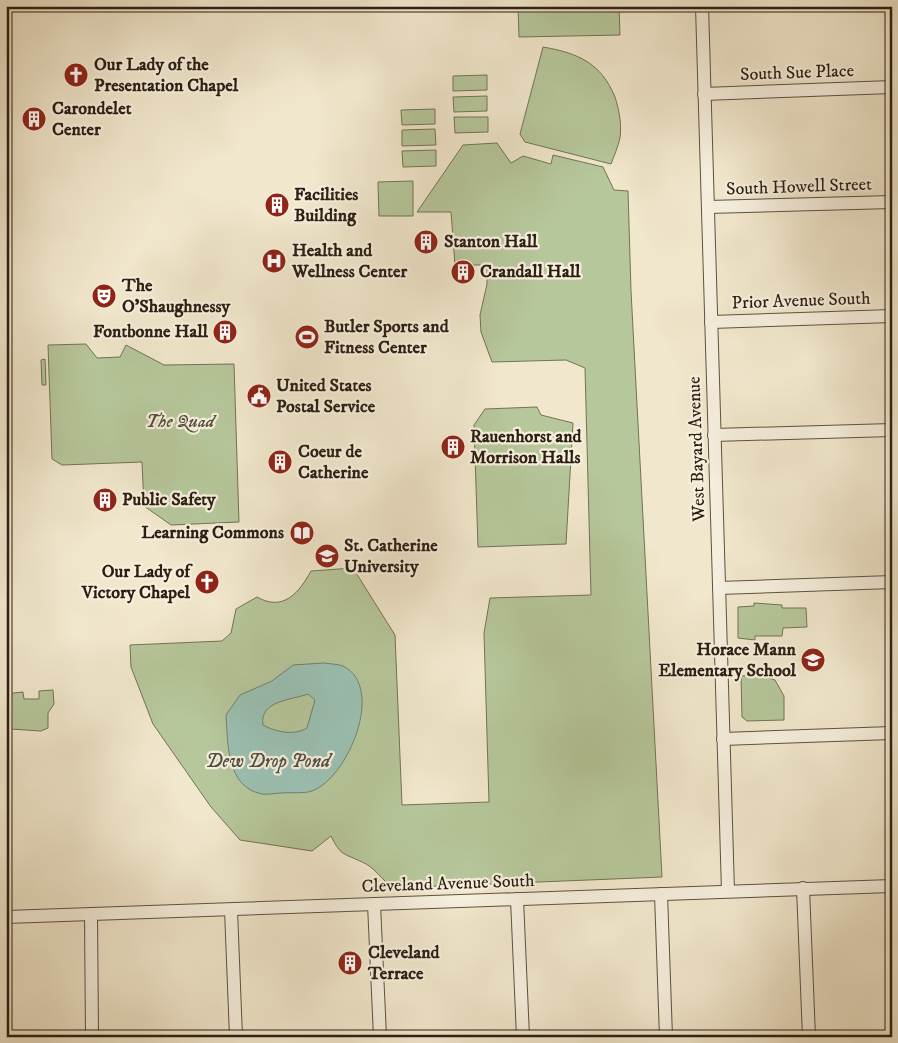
<svg xmlns="http://www.w3.org/2000/svg" width="898" height="1043" font-family="'IM FELL DW Pica',serif">
<style>
.green{fill:#b6c79b;stroke:#717356}
.water{fill:#9bc0b3;stroke:#6f8073;fill-rule:evenodd}
.lines{fill:none;stroke-linecap:round;stroke-linejoin:round}
.minor-casing{stroke:#5d5140;stroke-width:14}
.minor{stroke:#f6efde;stroke-width:12}
.labels{text-anchor:middle;dominant-baseline:central;stroke-width:4.5;stroke-linejoin:round;paint-order:stroke}
.poi-label{font-size:18px;font-weight:bold;fill:#2c1f12;stroke:#f6efde;text-anchor:start}
.street-label{font-size:18px;fill:#2c1f12;stroke:#f6efde}
.park-label{font-size:18px;font-style:italic;fill:#55513b;stroke:#f6efde}
.water-label{font-size:19px;font-style:italic;fill:#4d4f42;stroke:#f6efde}
</style>
<rect width="100%" height="100%" fill="#f1e7cc"/>
<filter id="stains"><feTurbulence type="fractalNoise" baseFrequency=".004" numOctaves="4"/><feColorMatrix values="0 0 0 0 .2 0 0 0 0 .09 0 0 0 0 .02 0 0 0 .5 -.17"/></filter>
<radialGradient id="worn" r=".72"><stop offset=".6" stop-color="#630" stop-opacity="0"/><stop offset="1" stop-color="#630" stop-opacity=".3"/></radialGradient>
<g class="green">
<polygon points="518,6 619,6 620,35 519,37"/>
<path d="M543,47c35,6 58,16 72,50 4,12 7,28 5,41 -2,9 -6,18 -9,26l-86,-22 -5,-8z"/>
<polygon points="487,75 487,90 453,91 453,76"/>
<polygon points="487,96 487,111 454,112 453,97"/>
<polygon points="435,109 435,124 402,125 401,110"/>
<polygon points="454,117 488,117 488,132 455,133"/>
<polygon points="435,129 436,145 402,146 402,130"/>
<path d="M497,143l14,20 12,-7 28,8 2,-9 50,12 11,23 14,1 3,100 31,586 -270,11c-9,-8 -19,-22 -30,-26 -19,-9 -21,-6 -31,-26l-19,15 -72,-11 -29,-33 -58,-83 -22,-57 -1,-22 92,-4 9,-8 5,-24 21,-12c26,15 42,-4 54,-26l42,-3 42,67 7,170 87,-3 -5,-169 6,-35 101,-3 -6,-227 -19,-8 -74,2 -11,-30 -1,-17 7,-31v-19h-32l-4,-53h-34l46,-67z"/>
<polygon points="436,150 436,166 403,167 402,151"/>
<polygon points="413,181 413,216 379,216 378,182"/>
<polygon points="86,344 97,358 120,357 126,345 164,365 234,364 239,522 171,525 144,506 142,462 62,465 52,459 48,345"/>
<polygon points="45,359 46,385 42,385 41,360"/>
<polygon points="537,407 541,415 573,423 566,544 478,547 474,425 485,409"/>
<polygon points="754,603 782,605 782,608 806,608 807,627 783,628 782,636 755,636 755,640 738,638 738,607 754,606"/>
<polygon points="761,675 775,680 784,696 784,720 747,721 742,717 741,676"/>
<path d="M53,690l1,14 -6,9v15l-7,3 -31,-2c-5,-12 -3,-24 3,-36l10,-1 1,7h15v-8z"/>
</g>
<path class="water" d="M324,663c6,1 14,1 19,3 43,21 5,112 -31,125 -9,3 -22,1 -31,2 -6,0 -13,2 -19,1 -36,-7 -34,-51 -36,-79l14,-20 32,-14 21,-16zM308,694l7,6 -8,28c-13,8 -31,4 -44,-3 -4,-25 30,-25 45,-31z"/>
<g class="lines">
<defs>
<g id="minor">
<polyline points="702,6 728,891"/>
<polyline points="704,94 892,87"/>
<polyline points="708,207 892,202"/>
<polyline points="711,322 892,316"/>
<polyline points="714,435 892,430"/>
<polyline points="719,588 892,582"/>
<polyline points="723,739 892,733"/>
<polyline points="803,888 809,1037"/>
<polyline points="661,894 666,1037"/>
<polyline points="517,899 523,1037"/>
<polyline points="374,904 380,1037"/>
<polyline points="231,910 236,1037"/>
<polyline points="91,914 92,1037"/>
<polyline points="6,917 892,886"/>
</g>
</defs>
<use href="#minor" class="minor-casing"/>
<use href="#minor" class="minor"/>
</g>
<defs>
<symbol id="church-disc" viewBox="-11 -11 22 22"><circle r="9.5" fill="#8f2418" stroke="#f6efde"/><path d="M-1.2-6h2.4v3.5h3.3v2.4h-3.3V6h-2.4V-.1h-3.3v-2.4h3.3Z" fill="#fff"/></symbol>
<symbol id="building-disc" viewBox="-11 -11 22 22"><circle r="9.5" fill="#8f2418" stroke="#f6efde"/><path d="M-4-6H4V6H1V3H-1V6H-4ZM-2.5-4.3h1.7v1.8h-1.7ZM.8-4.3h1.7v1.8H.8ZM-2.5-1h1.7V.8h-1.7ZM.8-1h1.7V.8H.8Z" fill="#fff"/></symbol>
<symbol id="hospital-disc" viewBox="-11 -11 22 22"><circle r="9.5" fill="#8f2418" stroke="#f6efde"/><path d="M-5-5h3v3.5h4V-5h3V5h-3V1.5h-4V5h-3Z" fill="#fff"/></symbol>
<symbol id="theatre-disc" viewBox="-11 -11 22 22"><circle r="9.5" fill="#8f2418" stroke="#f6efde"/><path d="M-5-5.5Q0-4 5-5.5V0Q5 5 0 6Q-5 5-5 0ZM-3.3-2.5H-1v1.5H-3.3ZM1-2.5H3.3v1.5H1ZM-2.8 1Q0 5.5 2.8 1Z" fill="#fff"/></symbol>
<symbol id="stadium-disc" viewBox="-11 -11 22 22"><circle r="9.5" fill="#8f2418" stroke="#f6efde"/><path d="M0-5a6.5 5 0 1 0 0 10a6.5 5 0 1 0 0-10ZM-3.5-1.8h7v3.6h-7Z" fill="#fff"/></symbol>
<symbol id="civic-disc" viewBox="-11 -11 22 22"><circle r="9.5" fill="#8f2418" stroke="#f6efde"/><path d="M-.6-6.5H3V-4.5H.6V-3L4-1V1h2V6H-6V1h2V-1L-.6-3ZM-1.2 2.5V6h2.4V2.5Z" fill="#fff"/></symbol>
<symbol id="library-disc" viewBox="-11 -11 22 22"><circle r="9.5" fill="#8f2418" stroke="#f6efde"/><path d="M-6-4Q-3-5.5-.7-3.5V5Q-3 3-6 4ZM6-4Q3-5.5 .7-3.5V5Q3 3 6 4Z" fill="#fff"/></symbol>
<symbol id="university-disc" viewBox="-11 -11 22 22"><circle r="9.5" fill="#8f2418" stroke="#f6efde"/><path d="M0-5L7-2L0 1L-7-2ZM-4 1L0 2.5L4 1V4Q0 6-4 4Z" fill="#fff"/></symbol>
<symbol id="school-disc" viewBox="-11 -11 22 22"><circle r="9.5" fill="#8f2418" stroke="#f6efde"/><path d="M0-5L7-2L0 1L-7-2ZM-4 1L0 2.5L4 1V4Q0 6-4 4Z" fill="#fff"/></symbol>
</defs>
<g fill-rule="evenodd">
<use href="#church-disc" x="62" y="61" width="28" height="28"/>
<use href="#building-disc" x="20" y="105" width="28" height="28"/>
<use href="#building-disc" x="263" y="191" width="28" height="28"/>
<use href="#building-disc" x="412" y="228" width="28" height="28"/>
<use href="#hospital-disc" x="260" y="247" width="28" height="28"/>
<use href="#building-disc" x="449" y="258" width="28" height="28"/>
<use href="#theatre-disc" x="90" y="282" width="28" height="28"/>
<use href="#building-disc" x="211" y="318" width="28" height="28"/>
<use href="#stadium-disc" x="293" y="323" width="28" height="28"/>
<use href="#civic-disc" x="245" y="382" width="28" height="28"/>
<use href="#building-disc" x="439" y="433" width="28" height="28"/>
<use href="#building-disc" x="266" y="448" width="28" height="28"/>
<use href="#building-disc" x="91" y="486" width="28" height="28"/>
<use href="#library-disc" x="288" y="519" width="28" height="28"/>
<use href="#university-disc" x="313" y="542" width="28" height="28"/>
<use href="#church-disc" x="193" y="568" width="28" height="28"/>
<use href="#school-disc" x="799" y="646" width="28" height="28"/>
<use href="#building-disc" x="336" y="949" width="28" height="28"/>
</g>
<g class="labels">
<g class="poi-label">
<text x="94" y="65">Our Lady of the<tspan x="94" dy="21">Presentation Chapel</tspan></text>
<text x="52" y="109">Carondelet<tspan x="52" dy="21">Center</tspan></text>
<text x="294" y="195">Facilities<tspan x="294" dy="21">Building</tspan></text>
<text x="444" y="242">Stanton Hall</text>
<text x="292" y="251">Health and<tspan x="292" dy="21">Wellness Center</tspan></text>
<text x="480" y="272">Crandall Hall</text>
<text x="122" y="286">The<tspan x="122" dy="21">O'Shaughnessy</tspan></text>
<text x="324" y="327">Butler Sports and<tspan x="324" dy="21">Fitness Center</tspan></text>
<text x="208" y="332" text-anchor="end">Fontbonne Hall</text>
<text x="276" y="386">United States<tspan x="276" dy="21">Postal Service</tspan></text>
<text x="470" y="437">Rauenhorst and<tspan x="470" dy="21">Morrison Halls</tspan></text>
<text x="298" y="452">Coeur de<tspan x="298" dy="21">Catherine</tspan></text>
<text x="122" y="500">Public Safety</text>
<text x="284" y="533" text-anchor="end">Learning Commons</text>
<text x="344" y="546">St. Catherine<tspan x="344" dy="21">University</tspan></text>
<text x="190" y="572" text-anchor="end">Our Lady of<tspan x="190" dy="21">Victory Chapel</tspan></text>
<text x="796" y="650" text-anchor="end">Horace Mann<tspan x="796" dy="21">Elementary School</tspan></text>
<text x="368" y="953">Cleveland<tspan x="368" dy="21">Terrace</tspan></text>
</g>
<g class="street-label">
<text transform="translate(797 73) rotate(-2)">South Sue Place</text>
<text transform="translate(799 187) rotate(-2)">South Howell Street</text>
<text transform="translate(801 301) rotate(-2)">Prior Avenue South</text>
<text transform="translate(697 449) rotate(-92)">West Bayard Avenue</text>
<text transform="translate(448 884) rotate(-2)">Cleveland Avenue South</text>
</g>
<g class="park-label">
<text x="180" y="422">The Quad</text>
</g>
<g class="water-label">
<text x="268" y="761">Dew Drop Pond</text>
</g>
</g>
<rect width="898" height="1043" fill="none" stroke="#f1e7cc" stroke-width="25"/>
<rect x="8" y="8" width="883" height="1028" fill="none" stroke="#2c1f12" stroke-width="2.5"/>
<rect x="12" y="12" width="873" height="1018" fill="none" stroke="#2c1f12"/>
<rect width="100%" height="100%" filter="url(#stains)"/>
<rect width="100%" height="100%" fill="url(#worn)"/>
</svg>
